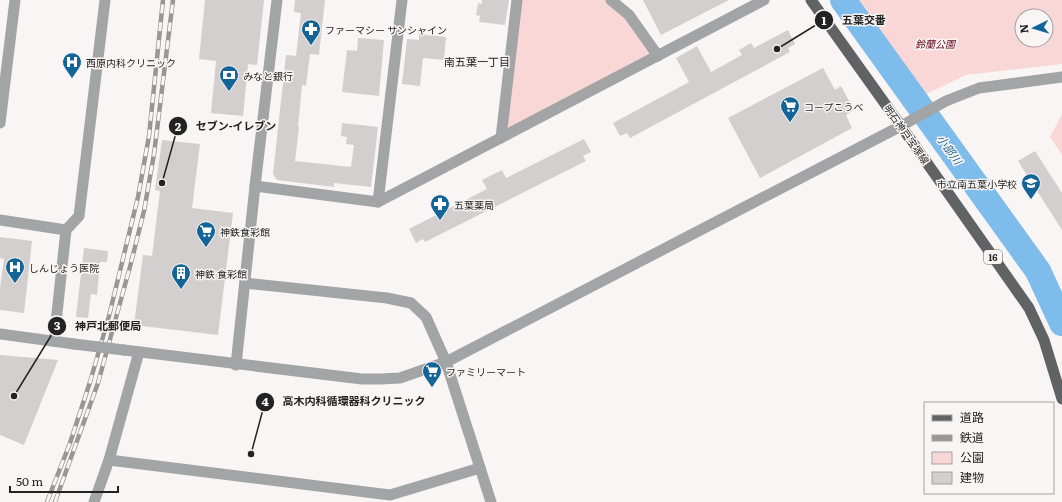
<svg xmlns="http://www.w3.org/2000/svg" width="1062" height="502" font-family="Literata,'Noto Sans JP',serif">
<style>
.green{fill:#f9d7d7;fill-rule:evenodd}
.lines{fill:none;stroke-linecap:round;stroke-linejoin:round}
.river{stroke:#7ebceb;stroke-width:26}
.building{fill:#d3cfcf}
.minor{stroke:#a3a4a5;stroke-width:11}
.tertiary{stroke:#a3a4a5;stroke-width:11}
.primary{stroke:#606264;stroke-width:11}
.rail-casing{stroke:#989696;stroke-width:4.5}
.rail{stroke:#f9f5f5;stroke-width:3;stroke-dasharray:9;stroke-linecap:butt}
.tertiary-bridge{stroke:#a3a4a5;stroke-width:11}
.labels{text-anchor:middle;dominant-baseline:central;stroke-width:3;stroke-linejoin:round;paint-order:stroke}
.shield{fill:#f9f5f5;stroke:#646262;stroke-width:1}
.shield-label{font-size:9px;font-weight:bold;fill:#242323}
.poi-label{font-size:10px;fill:#242323;stroke:#f9f5f5;text-anchor:start}
.park-label{font-size:10px;font-style:italic;fill:#65081b;stroke:#f9f5f5}
.street-label{font-size:10px;fill:#242323;stroke:#f9f5f5}
.neighbourhood-label{font-size:11px;fill:#242323;stroke:#f9f5f5}
.water-label{font-size:11px;font-style:italic;fill:#175d8a;stroke:#f9f5f5}
.leader{fill:none;stroke:#242323;stroke-width:1.5}
.callout-dot{fill:#242323;stroke:#f9f5f5;stroke-width:1.5}
.mark-label{font-size:12px;text-anchor:middle;font-weight:bold;fill:#fff}
.callout-label{font-size:11px;text-anchor:middle;font-weight:bold;fill:#242323;stroke:#f9f5f5;stroke-width:3;stroke-linejoin:round;paint-order:stroke}
</style>
<rect width="100%" height="100%" fill="#f9f5f5"/>
<g class="green">
<polygon points="517,0 611,0 658,56 501,138"/>
<path d="M851,0h211v64l-96,11 -44,21 -60,-79zM1022,16h24v24h-24z"/>
<polygon points="1062,114 1062,155 1050,137"/>
</g>
<g class="lines">
<polyline class="river" points="843,0 1038,271 1062,323"/>
</g>
<g class="building">
<polygon points="205,0 264,0 257,65 248,64 243,116 211,113 216,61 199,59"/>
<polygon points="295,0 325,0 319,55 310,54 306,86 302,85 298,126 299,127 295,161 351,167 354,145 346,144 347,137 341,136 342,123 378,127 371,187 334,183 334,187 277,180 273,174 286,55 296,56 301,13 294,12"/>
<polygon points="482,0 509,0 505,25 479,22 480,16 476,15 478,3 482,4"/>
<polygon points="643,0 729,0 661,35"/>
<polygon points="788,30 795,44 788,48 790,52 630,138 627,133 620,136 613,123 689,82 676,58 697,46 711,72 742,55 739,50 751,43 754,48"/>
<polygon points="419,34 446,37 444,60 423,58 420,86 402,84 407,39 419,40"/>
<polygon points="358,38 384,40 379,96 342,92 347,50 357,51"/>
<polygon points="823,68 835,90 841,86 854,110 846,115 852,128 760,178 728,118"/>
<polygon points="584,139 591,152 583,156 586,161 425,242 423,239 416,243 409,229 487,189 482,180 502,170 506,178"/>
<polygon points="162,140 200,144 192,208 233,213 218,335 134,325 143,255 152,256 160,191 155,190"/>
<polygon points="1035,151 1062,193 1062,230 1018,161"/>
<polygon points="0,237 32,241 24,313 0,310 0,288 4,259 0,258"/>
<polygon points="84,248 108,251 107,262 100,262 97,295 91,294 88,318 76,317"/>
<polygon points="0,355 58,360 24,445 0,435"/>
</g>
<g class="lines">
<g class="minor">
<polyline points="277,0 255,186 378,202 764,0"/>
<polyline points="611,0 629,15 658,56"/>
<polyline points="0,123 15,0"/>
<polyline points="501,138 517,0"/>
<polyline points="378,202 402,0"/>
<polyline points="0,220 66,230 79,216 105,0"/>
<polyline points="245,283 387,298 411,303 426,317 446,362"/>
<polyline points="109,460 390,495 480,468"/>
<polyline points="94,502 109,460 139,352"/>
</g>
<g class="tertiary">
<polyline points="0,334 74,344"/>
<polyline points="54,341 66,230"/>
<polyline points="124,350 362,379 381,379 400,378 446,362 901,126 946,101 979,88 1062,77"/>
<polyline points="446,362 491,502"/>
<polyline points="236,365 255,186"/>
</g>
<polyline class="primary" points="811,0 901,126 1029,308 1044,340 1062,399"/>
<defs>
<g id="rail">
<polyline points="47,502 70,443 90,382 109,316 138,197 149,136 163,0"/>
<polyline points="55,502 98,383 131,263 144,211 154,154 173,0"/>
</g>
</defs>
<use href="#rail" class="rail-casing"/>
<use href="#rail" class="rail"/>
<polyline class="tertiary-bridge" points="74,344 124,350"/>
</g>
<defs>
<symbol id="pharmacy-pin" viewBox="-11 -11 22 30"><path d="M0 17L-7.5 6A9.5 9.5 0 1 1 7.5 6Z" fill="#146597" stroke="#f9f5f5"/><path d="M-2-6h4v4h4v4h-4v4h-4v-4h-4v-4h4Z" fill="#fff"/></symbol>
<symbol id="hospital-pin" viewBox="-11 -11 22 30"><path d="M0 17L-7.5 6A9.5 9.5 0 1 1 7.5 6Z" fill="#146597" stroke="#f9f5f5"/><path d="M-5-5h3v3.5h4V-5h3V5h-3V1.5h-4V5h-3Z" fill="#fff"/></symbol>
<symbol id="bank-pin" viewBox="-11 -11 22 30"><path d="M0 17L-7.5 6A9.5 9.5 0 1 1 7.5 6Z" fill="#146597" stroke="#f9f5f5"/><path d="M-6-4H6V4H-6ZM0-2.3a2.3 2.3 0 1 0 0 4.6a2.3 2.3 0 1 0 0-4.6Z" fill="#fff"/></symbol>
<symbol id="supermarket-pin" viewBox="-11 -11 22 30"><path d="M0 17L-7.5 6A9.5 9.5 0 1 1 7.5 6Z" fill="#146597" stroke="#f9f5f5"/><path d="M-6-5.5h2.5l.6 2H6L4.5 2H-2.5L-4.4-4H-6ZM-1.5 3.2a1.3 1.3 0 1 0 .1 0ZM3 3.2a1.3 1.3 0 1 0 .1 0Z" fill="#fff"/></symbol>
<symbol id="school-pin" viewBox="-11 -11 22 30"><path d="M0 17L-7.5 6A9.5 9.5 0 1 1 7.5 6Z" fill="#146597" stroke="#f9f5f5"/><path d="M0-5L7-2L0 1L-7-2ZM-4 1L0 2.5L4 1V4Q0 6-4 4Z" fill="#fff"/></symbol>
<symbol id="building-pin" viewBox="-11 -11 22 30"><path d="M0 17L-7.5 6A9.5 9.5 0 1 1 7.5 6Z" fill="#146597" stroke="#f9f5f5"/><path d="M-4-6H4V6H1V3H-1V6H-4ZM-2.5-4.3h1.7v1.8h-1.7ZM.8-4.3h1.7v1.8H.8ZM-2.5-1h1.7V.8h-1.7ZM.8-1h1.7V.8H.8Z" fill="#fff"/></symbol>
</defs>
<g fill-rule="evenodd">
<use href="#pharmacy-pin" x="300" y="18" width="22" height="30"/>
<use href="#hospital-pin" x="61" y="51" width="22" height="30"/>
<use href="#bank-pin" x="218" y="64" width="22" height="30"/>
<use href="#supermarket-pin" x="779" y="95" width="22" height="30"/>
<use href="#school-pin" x="1020" y="172" width="22" height="30"/>
<use href="#pharmacy-pin" x="429" y="193" width="22" height="30"/>
<use href="#supermarket-pin" x="195" y="220" width="22" height="30"/>
<use href="#hospital-pin" x="4" y="256" width="22" height="30"/>
<use href="#building-pin" x="170" y="262" width="22" height="30"/>
<use href="#supermarket-pin" x="421" y="360" width="22" height="30"/>
</g>
<g class="labels">
<rect class="shield" x="984" y="250" width="18" height="14" rx="3"/>
<g class="shield-label">
<text x="993" y="257">16</text>
</g>
<g class="poi-label">
<text x="325" y="29">ファーマシー サンシャイン</text>
<text x="86" y="62">西原内科クリニック</text>
<text x="243" y="75">みなと銀行</text>
<text x="804" y="106">コープこうべ</text>
<text x="1017" y="183" text-anchor="end">市立南五葉小学校</text>
<text x="454" y="204">五葉薬局</text>
<text x="220" y="231">神鉄食彩館</text>
<text x="29" y="267">しんじょう医院</text>
<text x="195" y="273">神鉄 食彩館</text>
<text x="446" y="371">ファミリーマート</text>
</g>
<g class="park-label">
<text x="935" y="43">鈴蘭公園</text>
</g>
<g class="street-label">
<text transform="translate(907 134) rotate(55)">明石神戸宝塚線</text>
</g>
<g class="neighbourhood-label">
<text x="477" y="61">南五葉一丁目</text>
</g>
<g class="water-label">
<text transform="translate(950 149) rotate(54)">小部川</text>
</g>
</g>
<path class="leader" d="M777 49L824 20M162 183L178 126M14 396L57 326M251 454L265 402"/>
<g class="callout-dot">
<circle cx="777" cy="49" r="4"/>
<circle cx="162" cy="183" r="4"/>
<circle cx="14" cy="396" r="4"/>
<circle cx="251" cy="454" r="4"/>
<circle cx="824" cy="20" r="10"/>
<circle cx="178" cy="126" r="10"/>
<circle cx="57" cy="326" r="10"/>
<circle cx="265" cy="402" r="10"/>
</g>
<g class="mark-label">
<text x="824" y="25">1</text>
<text x="178" y="131">2</text>
<text x="57" y="330">3</text>
<text x="265" y="406">4</text>
</g>
<g class="callout-label">
<text x="864" y="24">五葉交番</text>
<text x="236" y="130">セブン-イレブン</text>
<text x="108" y="330">神戸北郵便局</text>
<text x="354" y="405">高木内科循環器科クリニック</text>
</g>
<rect x="924" y="402" width="130" height="92" fill="#f9f5f5" stroke="#a4a1a1"/>
<rect x="932" y="415" width="20" height="6" fill="#606264" stroke="#a4a1a1"/>
<text x="960" y="422" font-size="12" fill="#242323">道路</text>
<rect x="932" y="435" width="20" height="6" fill="#989696" stroke="#a4a1a1"/>
<text x="960" y="442" font-size="12" fill="#242323">鉄道</text>
<rect x="932" y="452" width="20" height="12" fill="#f9d7d7" stroke="#a4a1a1"/>
<text x="960" y="462" font-size="12" fill="#242323">公園</text>
<rect x="932" y="472" width="20" height="12" fill="#d3cfcf" stroke="#a4a1a1"/>
<text x="960" y="482" font-size="12" fill="#242323">建物</text>
<g transform="translate(1034 28) rotate(265)"><circle r="19" fill="#f9f5f5" stroke="#a4a1a1"/>
<path d="M0-3L7 15L0 10L-7 15Z" fill="#146597"/>
<text y="-6" font-size="11" font-weight="bold" text-anchor="middle" fill="#242323">N</text>
</g>
<path d="M10 486v6h108v-6" fill="none" stroke="#242323" stroke-width="2"/>
<text x="16" y="486" font-size="12" fill="#242323" stroke="#f9f5f5" stroke-width="3" paint-order="stroke">50 m</text>
</svg>
